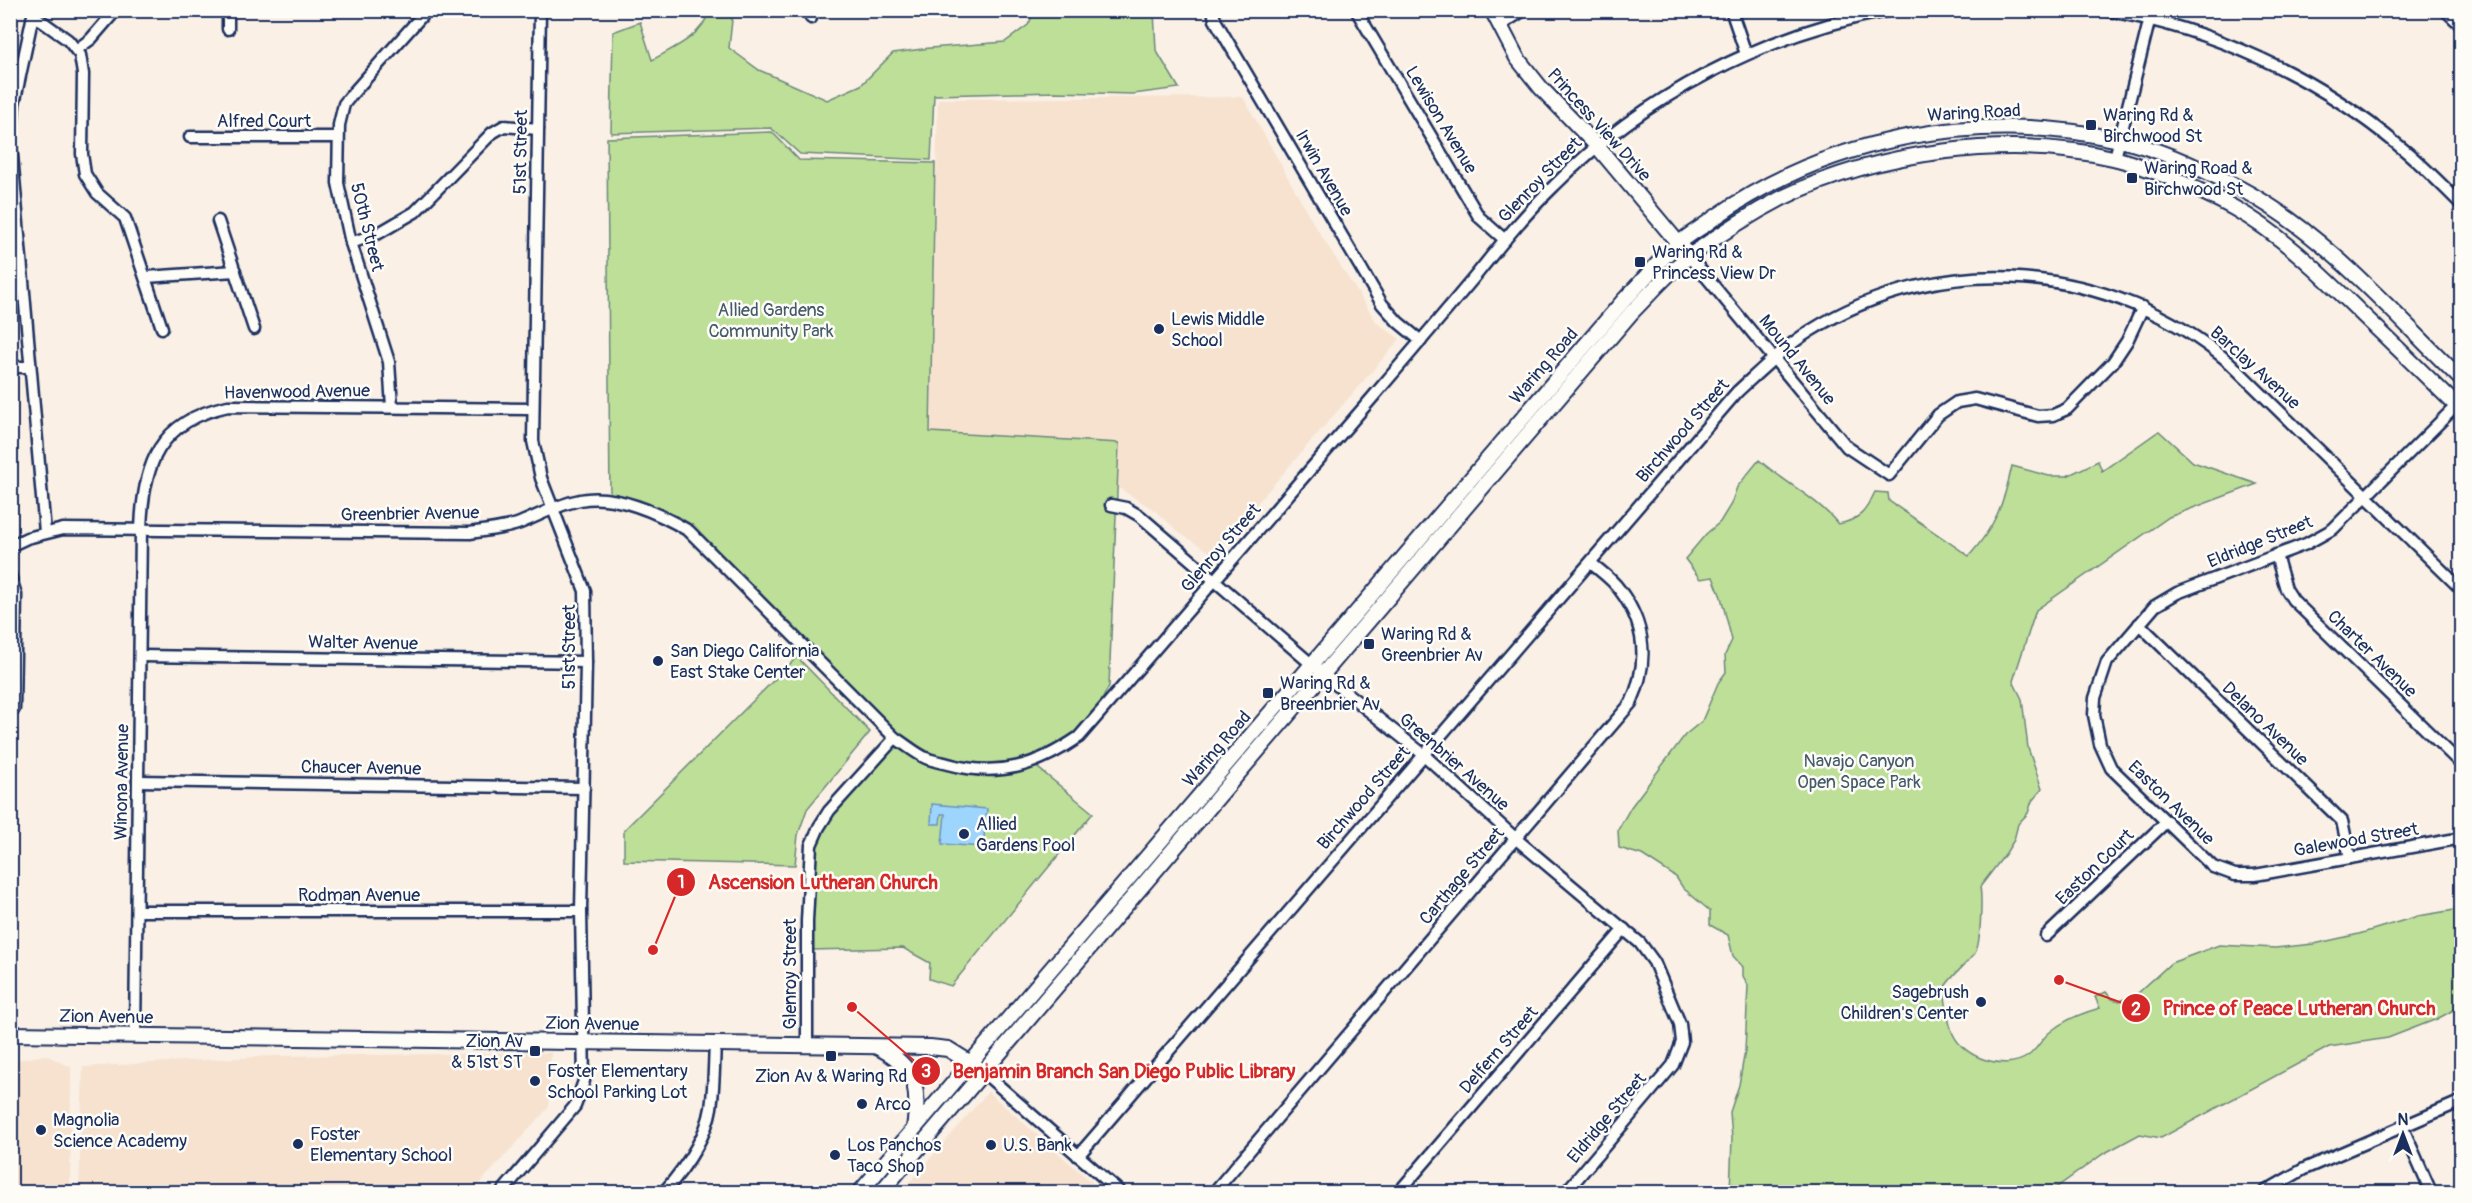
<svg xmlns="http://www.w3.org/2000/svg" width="2472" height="1203" font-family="Pangolin,sans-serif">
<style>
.built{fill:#f6e2cf}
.green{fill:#bedf98;stroke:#6c877b;stroke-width:1.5}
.water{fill:#9dd5fd;stroke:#6993bd;stroke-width:1.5}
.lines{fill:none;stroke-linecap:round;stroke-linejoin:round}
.minor-casing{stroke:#1b2f5e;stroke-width:15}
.major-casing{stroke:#1b2f5e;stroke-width:18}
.minor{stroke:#fdfcf7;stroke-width:10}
.major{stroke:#fdfcf7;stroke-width:14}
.poi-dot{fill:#1b2f5e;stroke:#fdfcf7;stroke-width:2}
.labels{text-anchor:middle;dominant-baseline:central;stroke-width:5;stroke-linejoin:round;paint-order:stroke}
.street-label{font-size:18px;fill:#1b2f5e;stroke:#fdfcf7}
.poi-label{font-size:18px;fill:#1b2f5e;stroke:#fdfcf7;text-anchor:start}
.park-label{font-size:18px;fill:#445b6c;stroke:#fdfcf7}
.leader{fill:none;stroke:#d62828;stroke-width:2}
.callout-dot{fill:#d62828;stroke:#fdfcf7;stroke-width:2}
.mark-label{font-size:18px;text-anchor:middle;font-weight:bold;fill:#fff}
.callout-label{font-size:20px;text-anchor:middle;font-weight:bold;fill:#d62828;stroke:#fdfcf7;stroke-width:5;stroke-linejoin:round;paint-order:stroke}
</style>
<rect width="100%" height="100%" fill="#faf0e5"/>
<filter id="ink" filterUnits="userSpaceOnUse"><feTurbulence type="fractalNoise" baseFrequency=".0167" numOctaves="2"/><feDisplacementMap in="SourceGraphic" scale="12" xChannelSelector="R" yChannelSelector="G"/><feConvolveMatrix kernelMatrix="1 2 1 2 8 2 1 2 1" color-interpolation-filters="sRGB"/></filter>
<g filter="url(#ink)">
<g class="built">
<polygon points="1243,97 1315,226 1377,323 1400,339 1213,554 1181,534 1153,509 1117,487 1119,443 930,432 938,99"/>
<polygon points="551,1053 549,1107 472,1192 79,1192 83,1067 273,1056"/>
<polygon points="45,1055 71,1067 70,1192 11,1192 11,1061"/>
<polygon points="988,1092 1103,1192 901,1192"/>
</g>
<g class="green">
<path d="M709,11h24l-4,37 30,22 68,30 34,-15 32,-32 37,-5 75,-6 23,-17 7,-14h119l2,39 23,38 -46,6 -78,-2 -121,3 -3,65 -131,-6 -29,-26 -160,5 2,-101 27,-10 12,38c21,-12 51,-24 57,-49z"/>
<polygon points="772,132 799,160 935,163 930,432 1119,443 1109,686 1087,729 1032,763 1093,813 951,986 929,979 930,963 903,948 810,950 810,858 820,825 894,738 688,532 610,501 607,138"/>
<path d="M2159,431l34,31 64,22 -88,33 -133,93 -23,71 9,18 6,49 14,41 -10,12 -4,12 -10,11 -4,16 -8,13 -26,34c2,11 1,57 -5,66 -10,13 -22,21 -31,35 2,14 3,33 9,46 11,24 52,38 75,22 9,-6 14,-18 22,-24 14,-12 32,-19 50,-24l-5,-11 11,-5 6,7 8,2 18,-8 33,-30 48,-18 56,3 39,-4 45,-10 59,-18 43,-7v97l-24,13 -49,19 -59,9 -168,91 -21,-4 -37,20 -53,38h-320l2,-53 -2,-27 9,-27 6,-34 3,-66 -5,-9v-9l-10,-11 -5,-21 -18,-10v-14l-27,-23 -7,-11 -34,-22 -23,-7 -1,-18 13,-23 54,-72 17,-14 16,-38 8,-11 -1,-17 7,-15 -11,-43 -8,-20 -13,2 -15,-20 21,-25 14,-12 11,-18 6,-17 22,-27c26,23 57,37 79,64 22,-4 28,-13 37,-32l13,1 1,8 80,55c26,-29 35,-53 43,-90l37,10h18l31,-15 4,10z"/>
<polygon points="797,657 870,732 807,809 798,835 795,865 624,861 624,830"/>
</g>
<polygon class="water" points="932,804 987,809 983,847 942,844 945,814 941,814 940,824 931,824"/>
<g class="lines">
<defs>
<g id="minor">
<polyline points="228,10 228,29"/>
<polyline points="1213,10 1215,20 1382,304 1398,322 1421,341"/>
<polyline points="1356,10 1479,217 1505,240"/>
<polyline points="1731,10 1746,54"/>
<path d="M2105,10c108,19 209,65 293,135 23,18 43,39 64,60"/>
<polyline points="2445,10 2462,26"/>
<polyline points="811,18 814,10"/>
<polyline points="1499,26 1524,10"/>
<polyline points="76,50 91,39 116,10"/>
<polyline points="190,137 338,137"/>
<polyline points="2115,158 2152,10"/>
<polyline points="218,221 254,329"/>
<polyline points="351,243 379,233 415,212 492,133 504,126 538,129"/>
<polyline points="1689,256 1847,447 1889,475 1938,415 1957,402 1975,399 2038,416 2053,415 2067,409 2113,362 2127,341 2143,307"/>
<polyline points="146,277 235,271"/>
<polyline points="10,367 30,367"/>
<polyline points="2462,400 2333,529 2306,544 2177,593 2155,606 2107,662 2095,698 2094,715 2100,744 2111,768 2213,867 2235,875 2255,875 2462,838"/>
<polyline points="392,407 389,362 351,243 338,183 339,125 344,104 353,93 427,10"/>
<polyline points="1111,505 1126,508 1140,516 1324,675 1423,754 1515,838 1640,943 1654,962 1680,1024 1682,1042 1673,1065 1566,1192"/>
<polyline points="45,532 11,144 14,104 33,15 68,40 80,55 83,74 82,154 85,174 97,193 125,218 162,328"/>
<path d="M10,546l17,-8 36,-9 407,4c17,-3 34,-4 50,-10 20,-8 39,-19 60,-23 35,-7 79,13 109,31l206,207c10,6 20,15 31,20 7,3 15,4 22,6 51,14 89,2 131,-27 98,-112 195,-226 293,-339 35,-41 70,-82 105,-124 24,-30 49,-61 77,-88 90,-91 212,-153 337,-176"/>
<polyline points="2276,555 2286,589 2293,600 2462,765"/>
<polyline points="10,575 16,595 14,709"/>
<polyline points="2139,624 2342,821 2350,858"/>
<polyline points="140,656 586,662"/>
<polyline points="138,781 584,788"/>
<polyline points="137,911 581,911"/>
<polyline points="2046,936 2167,821"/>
<path d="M135,1035l6,-506c2,-64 17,-108 87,-123l305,3"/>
<polyline points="807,1045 807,921 811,845 819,827 829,811 895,738"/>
<polyline points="983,1072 1120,1192"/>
<polyline points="2402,1126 2431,1192"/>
<path d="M1078,1156l659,-764c24,-22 46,-44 73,-61 132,-83 302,-68 420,32l232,227"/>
<polyline points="502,1192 575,1106 584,1081 581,911 586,662 585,591 541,478 533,441 540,10"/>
<path d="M664,1192c20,-23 42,-53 47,-84 3,-21 3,-44 4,-65"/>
<path d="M1214,1192l417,-489c18,-40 15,-79 -12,-114 -7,-10 -19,-18 -28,-26"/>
<polyline points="1399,1192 1624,929"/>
<polyline points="2264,1192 2304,1169 2462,1101"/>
</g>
<g id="major">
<polyline points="1492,10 1517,58 1541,88 1597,146 1684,250"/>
<polyline points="10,1034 930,1047 948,1049 977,1067"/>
<path d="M877,1047c40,19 43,41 37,81"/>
<path d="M860,1192l764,-892c18,-18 35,-40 54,-56 11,-10 25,-17 36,-26 117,-82 266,-109 405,-78 42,9 84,29 122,49 83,44 153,125 221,191"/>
<path d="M881,1192l751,-880c19,-19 38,-42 59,-57 29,-21 60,-41 91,-57 96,-47 226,-64 331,-40 34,8 90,33 121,50 50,28 90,69 130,108 33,31 65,63 98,95"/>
</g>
</defs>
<use href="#minor" class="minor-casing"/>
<use href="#major" class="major-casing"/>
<use href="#minor" class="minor"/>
<use href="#major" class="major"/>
</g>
</g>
<g class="poi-dot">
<rect x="2085" y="119" width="12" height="12" rx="3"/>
<rect x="2126" y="172" width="12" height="12" rx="3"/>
<rect x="1634" y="256" width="12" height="12" rx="3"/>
<circle cx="1159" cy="329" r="6"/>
<rect x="1363" y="638" width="12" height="12" rx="3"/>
<circle cx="658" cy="661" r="6"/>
<rect x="1262" y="687" width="12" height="12" rx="3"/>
<circle cx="964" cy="834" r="6"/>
<circle cx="1981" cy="1002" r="6"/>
<rect x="529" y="1045" width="12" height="12" rx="3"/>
<rect x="825" y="1050" width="12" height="12" rx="3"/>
<circle cx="535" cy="1081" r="6"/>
<circle cx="862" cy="1104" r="6"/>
<circle cx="41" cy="1130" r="6"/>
<circle cx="298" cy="1144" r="6"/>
<circle cx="991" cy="1145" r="6"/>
<circle cx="835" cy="1155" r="6"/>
</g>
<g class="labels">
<g class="street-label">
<text transform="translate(1974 113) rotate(-3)">Waring Road</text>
<text transform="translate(1441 120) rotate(59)">Lewison Avenue</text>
<text x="264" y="121">Alfred Court</text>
<text transform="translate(1599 125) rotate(48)">Princess View Drive</text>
<text transform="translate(521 152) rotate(-89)">51st Street</text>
<text transform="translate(1324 173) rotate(60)">Irwin Avenue</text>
<text transform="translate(1540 180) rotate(-46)">Glenroy Street</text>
<text transform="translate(367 227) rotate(76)">50th Street</text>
<text transform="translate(1797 360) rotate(51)">Mound Avenue</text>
<text transform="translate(1544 366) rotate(-49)">Waring Road</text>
<text transform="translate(2255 368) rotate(42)">Barclay Avenue</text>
<text transform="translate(297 392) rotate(-1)">Havenwood Avenue</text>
<text transform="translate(1683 431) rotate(-49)">Birchwood Street</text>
<text transform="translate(410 514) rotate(-1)">Greenbrier Avenue</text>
<text transform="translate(2260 542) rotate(-22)">Eldridge Street</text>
<text transform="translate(1221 548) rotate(-49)">Glenroy Street</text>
<text transform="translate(363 643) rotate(1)">Walter Avenue</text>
<text transform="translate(569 647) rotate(-90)">51st Street</text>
<text transform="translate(2372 654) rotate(44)">Charter Avenue</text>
<text transform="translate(2265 724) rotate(44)">Delano Avenue</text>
<text transform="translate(1217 749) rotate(-49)">Waring Road</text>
<text transform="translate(1454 762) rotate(41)">Greenbrier Avenue</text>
<text transform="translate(361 768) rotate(1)">Chaucer Avenue</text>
<text transform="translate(122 782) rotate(-89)">Winona Avenue</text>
<text transform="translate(1364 798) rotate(-49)">Birchwood Street</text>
<text transform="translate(2171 803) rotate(44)">Easton Avenue</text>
<text transform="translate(2356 840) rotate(-10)">Galewood Street</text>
<text transform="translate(2095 867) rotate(-44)">Easton Court</text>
<text transform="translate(1462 876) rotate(-50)">Carthage Street</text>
<text x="359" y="895">Rodman Avenue</text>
<text transform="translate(790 974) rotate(-90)">Glenroy Street</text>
<text transform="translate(106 1017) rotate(1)">Zion Avenue</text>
<text transform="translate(592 1024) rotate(1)">Zion Avenue</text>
<text transform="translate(1499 1050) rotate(-49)">Delfern Street</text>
<text transform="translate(1607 1118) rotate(-50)">Eldridge Street</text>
</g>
<g class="poi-label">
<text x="2103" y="115">Waring Rd &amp;<tspan x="2103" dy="21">Birchwood St</tspan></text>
<text x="2144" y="168">Waring Road &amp;<tspan x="2144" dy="21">Birchwood St</tspan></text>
<text x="1652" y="252">Waring Rd &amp;<tspan x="1652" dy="21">Princess View Dr</tspan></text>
<text x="1171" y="319">Lewis Middle<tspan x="1171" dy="21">School</tspan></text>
<text x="1381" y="634">Waring Rd &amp;<tspan x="1381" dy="21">Greenbrier Av</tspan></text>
<text x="670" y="651">San Diego California<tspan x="670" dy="21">East Stake Center</tspan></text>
<text x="1280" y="683">Waring Rd &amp;<tspan x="1280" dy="21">Breenbrier Av</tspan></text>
<text x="976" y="824">Allied<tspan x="976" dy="21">Gardens Pool</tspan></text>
<text x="1969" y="992" text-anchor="end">Sagebrush<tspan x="1969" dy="21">Children's Center</tspan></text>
<text x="523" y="1041" text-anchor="end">Zion Av<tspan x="523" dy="21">&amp; 51st ST</tspan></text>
<text x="547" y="1071">Foster Elementary<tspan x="547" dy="21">School Parking Lot</tspan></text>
<text x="831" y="1076" text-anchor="middle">Zion Av &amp; Waring Rd</text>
<text x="874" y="1104">Arco</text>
<text x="53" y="1120">Magnolia<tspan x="53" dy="21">Science Academy</tspan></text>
<text x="310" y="1134">Foster<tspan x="310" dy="21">Elementary School</tspan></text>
<text x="847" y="1145">Los Panchos<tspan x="847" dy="21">Taco Shop</tspan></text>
<text x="1003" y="1145">U.S. Bank</text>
</g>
<g class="park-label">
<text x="771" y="310">Allied Gardens<tspan x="771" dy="21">Community Park</tspan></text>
<text x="1859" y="761">Navajo Canyon<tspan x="1859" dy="21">Open Space Park</tspan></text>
</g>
</g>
<path class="leader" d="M653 950L681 882M2059 980L2136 1008M852 1007L926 1071"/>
<g class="callout-dot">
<circle cx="653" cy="950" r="6"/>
<circle cx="2059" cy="980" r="6"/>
<circle cx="852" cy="1007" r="6"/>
<circle cx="681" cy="882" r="15"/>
<circle cx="2136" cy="1008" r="15"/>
<circle cx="926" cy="1071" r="15"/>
</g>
<g class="mark-label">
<text x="681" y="888">1</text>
<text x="2136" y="1015">2</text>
<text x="926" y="1077">3</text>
</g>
<g class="callout-label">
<text x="823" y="889">Ascension Lutheran Church</text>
<text x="2299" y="1015">Prince of Peace Lutheran Church</text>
<text x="1124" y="1078">Benjamin Branch San Diego Public Library</text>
</g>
<rect width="2472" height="1203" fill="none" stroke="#fdfcf7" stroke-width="36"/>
<rect x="18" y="18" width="2436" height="1167" fill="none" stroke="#1b2f5e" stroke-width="2" filter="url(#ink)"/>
<g transform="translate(2403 1134)" stroke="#fdfcf7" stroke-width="4.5" paint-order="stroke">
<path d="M0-4.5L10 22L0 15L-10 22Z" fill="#1b2f5e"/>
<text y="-9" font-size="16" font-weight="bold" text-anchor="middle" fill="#1b2f5e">N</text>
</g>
</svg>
